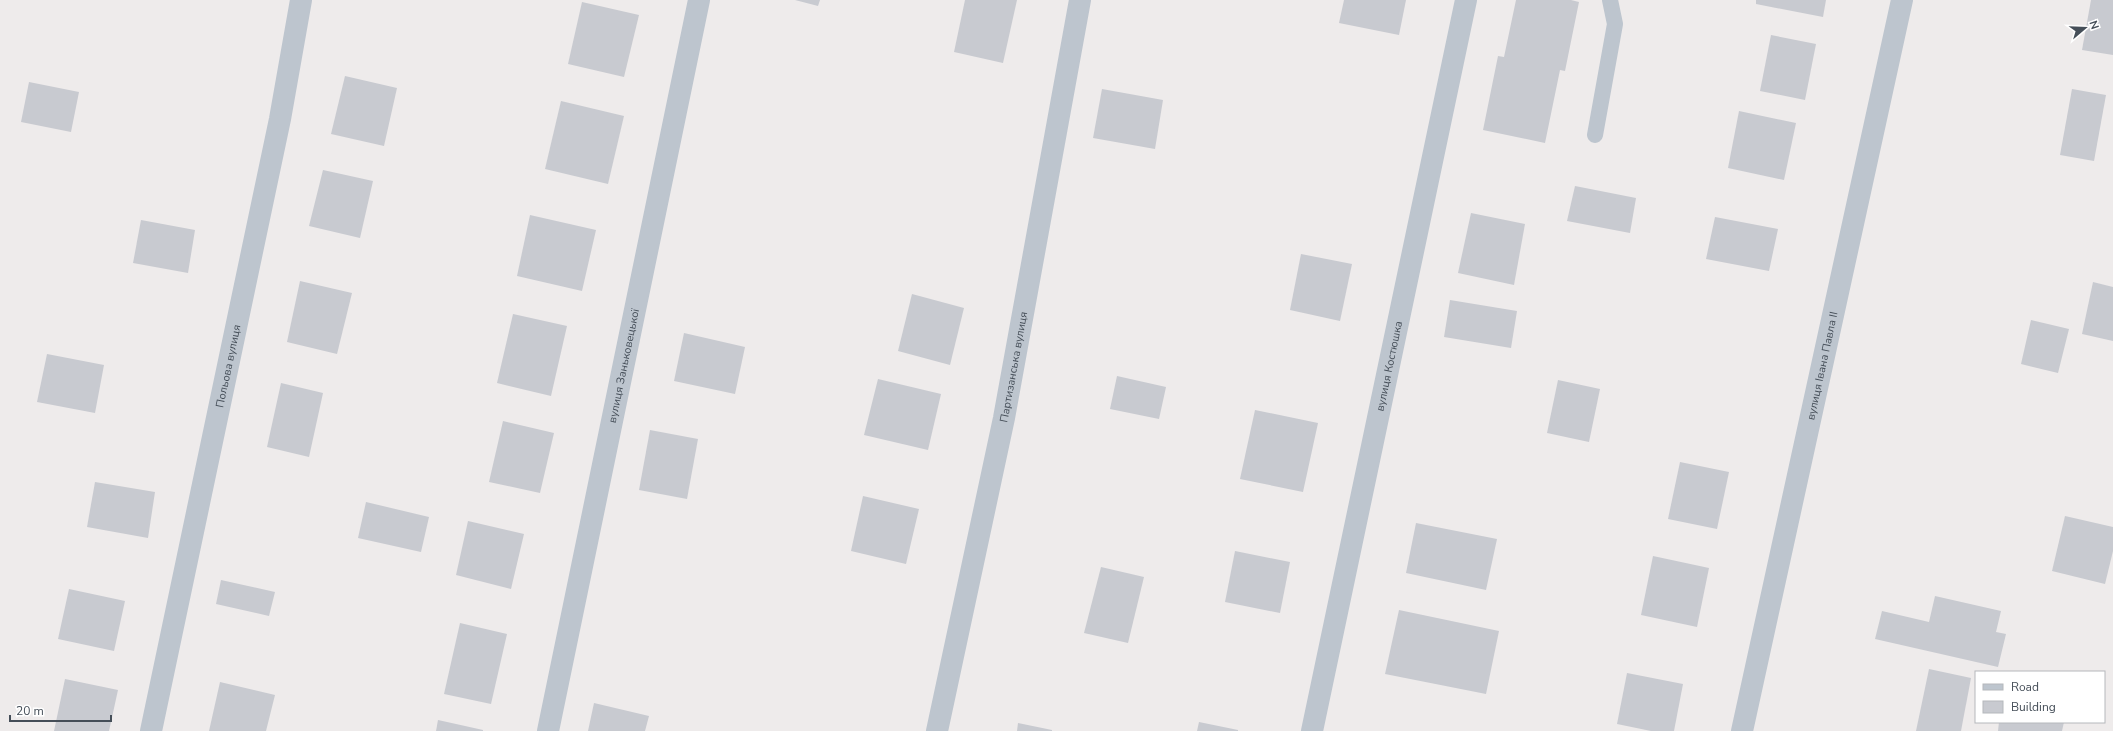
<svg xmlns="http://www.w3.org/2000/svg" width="2113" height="731" font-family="'Nunito Sans',sans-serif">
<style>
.building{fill:#c8cad0}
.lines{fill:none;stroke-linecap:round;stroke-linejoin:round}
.lane{stroke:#bdc5ce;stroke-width:16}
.street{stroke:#bdc5ce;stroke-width:22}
.labels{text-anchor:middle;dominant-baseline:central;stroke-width:3;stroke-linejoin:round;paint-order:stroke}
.street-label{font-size:11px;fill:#454e58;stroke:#fff}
</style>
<rect width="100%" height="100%" fill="#eeebeb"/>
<g class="building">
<polygon points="795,0 820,0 818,6"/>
<polygon points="965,0 1017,0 1003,63 954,52"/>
<polygon points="1344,0 1406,0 1399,35 1339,23"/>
<polygon points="1516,0 1571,0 1579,2 1565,71 1560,70 1545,143 1483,130 1498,56 1504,57"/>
<polygon points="1756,0 1826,0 1823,17 1756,4"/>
<polygon points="2091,0 2113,0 2113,55 2082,50"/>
<polygon points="582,2 639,15 624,77 568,64"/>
<polygon points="1771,35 1816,44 1805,100 1760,91"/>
<polygon points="345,76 397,88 384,146 331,134"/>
<polygon points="29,82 79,92 71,132 21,122"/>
<polygon points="1102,89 1163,100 1155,149 1093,138"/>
<polygon points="2072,89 2106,95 2094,161 2060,155"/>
<polygon points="561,101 624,116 608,184 545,169"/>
<polygon points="1739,111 1796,123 1784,180 1728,168"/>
<polygon points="323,170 373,181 360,238 309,226"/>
<polygon points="1575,186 1636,198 1630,233 1567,221"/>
<polygon points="1471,213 1525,224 1514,285 1458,273"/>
<polygon points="530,215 596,230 582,291 517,276"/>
<polygon points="1715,217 1778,229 1769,271 1706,259"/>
<polygon points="141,220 195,230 188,273 133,263"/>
<polygon points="1301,254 1352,264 1340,321 1290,310"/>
<polygon points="300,281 352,293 337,354 287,342"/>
<polygon points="2093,282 2113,287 2113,341 2082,334"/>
<polygon points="912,294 964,308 950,365 898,351"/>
<polygon points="1450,300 1517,311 1511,348 1444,337"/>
<polygon points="513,314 567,326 551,396 497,383"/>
<polygon points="2031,320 2069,329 2058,373 2021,364"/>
<polygon points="684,333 745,347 735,394 674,381"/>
<polygon points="47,354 104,365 95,413 37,402"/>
<polygon points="1117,376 1166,387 1159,419 1110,409"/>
<polygon points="878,379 941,394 928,450 864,435"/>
<polygon points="1558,380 1600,389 1589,442 1547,433"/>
<polygon points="281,383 323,393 309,457 267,447"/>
<polygon points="1255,410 1318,423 1303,492 1240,479"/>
<polygon points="503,421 554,433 540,493 489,482"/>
<polygon points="650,430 698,439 687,499 639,490"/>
<polygon points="1680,462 1729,472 1717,529 1668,519"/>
<polygon points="95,482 155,492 148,538 87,527"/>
<polygon points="863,496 919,509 906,564 851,551"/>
<polygon points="366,502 429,517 421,552 358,538"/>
<polygon points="2065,516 2113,527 2113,551 2105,584 2052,571"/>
<polygon points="468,521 524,534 511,589 456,575"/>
<polygon points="1416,523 1497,539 1486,590 1406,573"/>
<polygon points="1235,551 1290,562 1280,613 1225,602"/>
<polygon points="1653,556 1709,568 1697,627 1641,615"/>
<polygon points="1101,567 1144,577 1128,643 1084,633"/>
<polygon points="221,580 275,592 269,616 216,604"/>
<polygon points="69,589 125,601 114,651 58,639"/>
<polygon points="1935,596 2001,611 1996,632 2006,634 1998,667 1875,639 1882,611 1929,622"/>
<polygon points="1399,610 1499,631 1486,694 1385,674"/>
<polygon points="460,623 507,634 491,704 444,694"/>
<polygon points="1929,669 1971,678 1961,731 1916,731"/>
<polygon points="1627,673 1683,684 1674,731 1651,731 1617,724"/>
<polygon points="65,679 118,690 109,731 54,731"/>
<polygon points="220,682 275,695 266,731 209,731"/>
<polygon points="594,703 649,716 645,731 588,731"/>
<polygon points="438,720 483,730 483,731 436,731"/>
<polygon points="1199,722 1238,730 1238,731 1197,731"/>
<polygon points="1999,722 2064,722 2062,731 1998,731"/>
<polygon points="1018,723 1052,730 1052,731 1017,731"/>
</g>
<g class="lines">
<polyline class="lane" points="1595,135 1615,24 1610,0"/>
<g class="street">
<path id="s1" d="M151,731l129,-612 21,-119"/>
<path id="s2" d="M548,731l151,-731"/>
<path id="s3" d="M937,731l67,-313 76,-418"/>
<path id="s4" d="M1312,731l154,-731"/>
<path id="s5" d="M1742,731l160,-731"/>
</g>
</g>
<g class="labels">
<g class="street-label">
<text stroke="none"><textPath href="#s1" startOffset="373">Польова вулиця</textPath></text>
<text stroke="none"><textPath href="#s2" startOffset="373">вулиця Заньковецької</textPath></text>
<text stroke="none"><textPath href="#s4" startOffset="373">вулиця Костюшка</textPath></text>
<text stroke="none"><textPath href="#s5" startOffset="374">вулиця Івана Павла II</textPath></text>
<text stroke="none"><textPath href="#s3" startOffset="372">Партизанська вулиця</textPath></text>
</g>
</g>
<rect x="1975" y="671" width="130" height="52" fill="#ffffff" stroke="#b5b8bc"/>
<rect x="1983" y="684" width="20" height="6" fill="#bdc5ce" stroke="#b5b8bc"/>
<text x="2011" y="691" font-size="12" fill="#454e58">Road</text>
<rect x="1983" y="701" width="20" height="12" fill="#c8cad0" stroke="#b5b8bc"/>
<text x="2011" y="711" font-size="12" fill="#454e58">Building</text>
<g transform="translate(2085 28) rotate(71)" stroke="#ffffff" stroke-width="3" paint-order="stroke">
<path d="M0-3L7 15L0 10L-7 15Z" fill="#454e58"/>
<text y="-6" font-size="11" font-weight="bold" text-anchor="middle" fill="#454e58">N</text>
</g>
<path d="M10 715v6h101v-6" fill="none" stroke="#454e58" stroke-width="2"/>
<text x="16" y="715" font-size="12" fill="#454e58" stroke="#ffffff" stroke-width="3" paint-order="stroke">20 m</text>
</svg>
